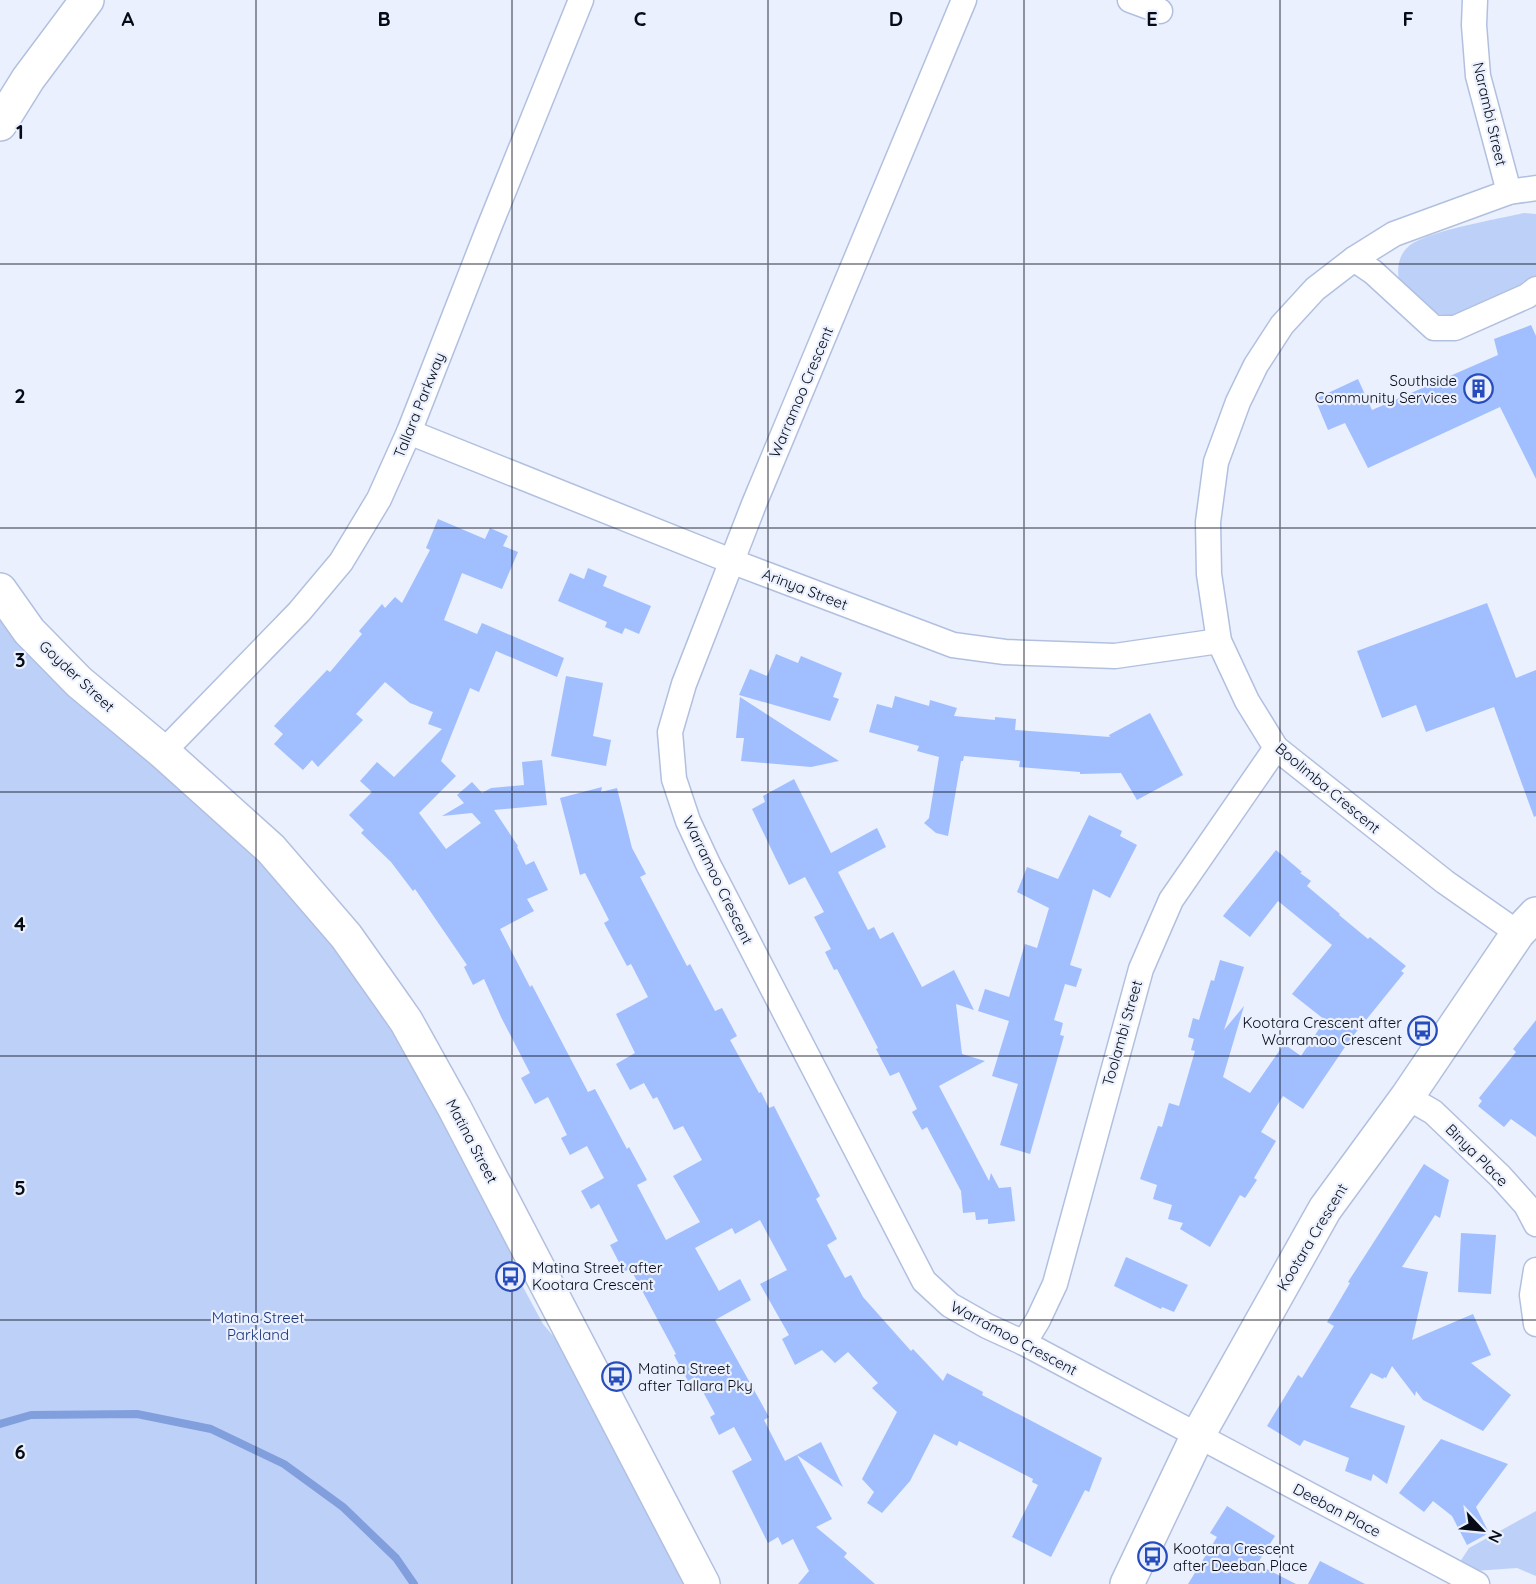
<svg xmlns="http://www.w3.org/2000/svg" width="1536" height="1584" font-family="Quicksand,sans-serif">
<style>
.green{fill:#bdd0f8}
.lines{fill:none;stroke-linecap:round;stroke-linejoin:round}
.stream{stroke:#829fdd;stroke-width:8}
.building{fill:#a1beff}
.street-casing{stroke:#b2c0e0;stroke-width:27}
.secondary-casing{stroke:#b2c0e0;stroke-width:36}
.street{stroke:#fff;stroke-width:24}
.secondary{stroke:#fff;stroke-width:33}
.grid{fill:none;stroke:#070b16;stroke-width:1.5;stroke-opacity:0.55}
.labels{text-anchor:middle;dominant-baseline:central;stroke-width:4.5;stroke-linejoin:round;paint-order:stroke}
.street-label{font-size:15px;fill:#070b16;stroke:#eaf0fd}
.poi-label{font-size:15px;fill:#070b16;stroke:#eaf0fd;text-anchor:start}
.park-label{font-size:15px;fill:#19327b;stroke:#eaf0fd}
.grid-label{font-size:20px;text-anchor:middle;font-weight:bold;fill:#070b16;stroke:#eaf0fd;stroke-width:4.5;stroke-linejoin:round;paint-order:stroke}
</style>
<rect width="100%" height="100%" fill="#eaf0fd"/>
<g class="green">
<path d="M1524,213l12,1v67l-83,35 -17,-2 -37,-33c-2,-12 -1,-25 9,-34 17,-16 91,-28 116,-34z"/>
<polygon points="0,605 212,811 300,900 378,1005 419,1076 507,1242 516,1274 543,1324 560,1344 689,1584 0,1584"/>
<polygon points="1536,1511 1536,1576 1517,1568 1474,1571 1458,1565 1469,1548"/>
</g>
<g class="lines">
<polyline class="stream" points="0,1424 31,1415 137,1414 211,1429 284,1464 343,1507 396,1558 414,1584"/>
</g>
<g class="building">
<polygon points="1531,325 1536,336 1536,479 1500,407 1368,468 1345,423 1328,430 1315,399 1358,379 1372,410 1498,355 1494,339"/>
<polygon points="438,519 485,539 490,528 508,536 503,546 518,552 502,589 462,573 444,620 477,634 482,623 564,658 557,677 496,651 479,692 470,688 441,761 456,776 419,813 446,849 481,823 472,813 442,816 464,803 457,795 472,782 482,793 491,788 524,785 522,762 542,760 547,805 494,810 518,846 517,847 526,865 534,861 548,890 527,899 534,911 500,929 530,987 532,985 588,1092 595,1089 627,1149 629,1147 647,1180 637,1185 666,1240 700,1222 673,1176 702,1160 683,1126 674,1130 657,1097 653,1099 644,1083 630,1090 616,1064 635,1053 616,1014 648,997 631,964 627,966 604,923 609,920 585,873 580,875 560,798 602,787 601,792 617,788 632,848 646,874 640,877 687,966 690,964 715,1011 722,1008 737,1036 730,1040 759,1093 761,1092 769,1108 774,1106 820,1196 816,1199 837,1239 827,1245 845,1278 851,1275 863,1297 911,1351 913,1349 943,1381 947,1373 983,1392 982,1395 1102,1458 1089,1492 1085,1490 1051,1557 1012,1537 1038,1485 1032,1482 1033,1479 959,1441 957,1446 934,1434 910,1481 882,1513 867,1503 874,1492 862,1479 897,1412 872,1388 878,1383 848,1352 835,1363 822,1350 795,1365 782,1339 789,1335 760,1284 787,1270 760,1220 735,1234 732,1228 695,1248 719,1291 740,1279 751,1300 715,1320 769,1417 764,1420 785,1461 821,1442 843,1487 797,1455 832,1519 816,1527 847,1553 844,1557 875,1584 798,1584 809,1571 793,1539 782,1545 778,1537 768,1543 732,1471 752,1460 734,1427 719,1435 710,1417 715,1414 695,1377 688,1381 674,1355 676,1354 630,1268 624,1272 610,1245 618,1241 599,1204 591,1209 581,1191 604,1178 587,1146 570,1155 561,1138 567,1135 548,1097 535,1104 521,1078 530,1073 501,1017 484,979 473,985 464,967 467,965 415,889 413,891 391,862 361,833 364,830 349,815 372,792 360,781 377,762 394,777 442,729 428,724 433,712 410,703 385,682 356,714 363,720 318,767 312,760 303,770 274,744 283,734 274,726 327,670 330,672 362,634 359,631 382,604 385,608 395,597 402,603 430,550 426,548"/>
<polygon points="588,568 607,576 603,586 651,606 639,634 625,628 622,634 605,627 607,622 558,601 570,573 584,579"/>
<polygon points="1487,603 1516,678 1536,670 1536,816 1534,817 1494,707 1426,732 1416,705 1382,718 1357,651"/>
<polygon points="776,654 798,663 801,656 842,673 833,697 839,699 830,721 739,695 750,669 767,676"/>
<polygon points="566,676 603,683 593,736 611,740 606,766 551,756"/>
<polygon points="895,696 929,706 930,700 957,708 954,716 995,720 995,717 1016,719 1015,730 1110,737 1109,735 1150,713 1183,775 1137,800 1121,773 1080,774 1080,772 1019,767 1020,761 964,756 963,761 961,761 948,836 936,833 924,823 929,818 939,757 917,751 919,746 869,732 877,704 892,708"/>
<polygon points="740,697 839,761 811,767 741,761 744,738 736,738"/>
<polygon points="794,779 831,853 877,828 886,847 838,872 868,930 874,927 880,939 893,932 922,987 954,970 974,1010 956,1004 962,1054 985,1061 939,1086 989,1181 991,1173 999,1188 1011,1187 1015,1221 988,1224 988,1219 976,1220 975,1212 963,1213 961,1191 927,1127 922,1130 912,1112 917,1109 899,1072 890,1076 876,1049 878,1048 837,969 834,970 825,952 831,949 814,917 824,912 805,877 789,885 776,859 752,809 765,802 763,796"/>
<polygon points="1089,815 1122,831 1120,836 1137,845 1110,898 1093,889 1070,965 1082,969 1076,987 1065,984 1054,1020 1063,1023 1060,1035 1064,1036 1030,1154 1000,1145 1018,1084 992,1076 1009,1021 978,1011 985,989 1009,997 1025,944 1037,948 1049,908 1017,892 1027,867 1058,879"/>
<polygon points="1276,850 1302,872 1300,873 1311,881 1307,886 1340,914 1339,915 1368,939 1370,937 1406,966 1401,971 1404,973 1349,1041 1303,1109 1283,1096 1261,1132 1276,1141 1254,1178 1257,1180 1245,1198 1240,1195 1210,1247 1180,1229 1183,1223 1168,1219 1172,1205 1153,1199 1157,1185 1140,1179 1158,1126 1162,1127 1169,1103 1179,1106 1195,1051 1191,1050 1194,1039 1188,1037 1193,1018 1199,1020 1211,980 1214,981 1220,960 1244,967 1224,1030 1244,1006 1223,1077 1250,1093 1284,1044 1301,1056 1325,1020 1292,994 1332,945 1278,901 1250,937 1223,916"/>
<polygon points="1536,1020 1536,1137 1511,1119 1504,1127 1478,1106 1482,1101 1479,1098 1516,1052 1513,1049"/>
<polygon points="1424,1164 1449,1180 1440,1218 1435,1215 1402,1267 1428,1272 1412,1340 1473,1314 1491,1355 1471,1363 1511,1395 1483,1431 1423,1400 1416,1391 1415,1396 1392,1366 1386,1378 1384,1377 1383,1379 1371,1373 1350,1407 1405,1426 1387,1484 1373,1474 1371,1481 1345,1471 1349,1458 1304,1440 1300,1446 1267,1426 1298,1375 1302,1378 1334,1326 1327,1322 1350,1283 1348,1282"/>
<polygon points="1461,1233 1496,1235 1491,1294 1458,1292"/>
<polygon points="1126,1257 1188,1285 1174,1312 1162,1307 1161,1309 1114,1286"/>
<polygon points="1441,1439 1508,1464 1476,1507 1489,1533 1467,1545 1452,1516 1433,1501 1424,1512 1399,1493"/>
<polygon points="1227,1506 1275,1536 1257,1564 1296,1584 1188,1584 1217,1537 1210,1533"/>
<polygon points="1320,1561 1365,1584 1308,1584"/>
</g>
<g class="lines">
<defs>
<g id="street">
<polyline points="964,0 754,504 684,684 670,732 674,779 688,821 708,864 924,1281 950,1305 987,1326 1024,1343 1477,1584"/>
<polyline points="1130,0 1160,11"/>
<polyline points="1475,0 1474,25 1478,76 1509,192"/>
<polyline points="1354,259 1373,272 1434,328 1455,328 1527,296 1536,289"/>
<polyline points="409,432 731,561 953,645 1005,652 1115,656 1219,641"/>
<polyline points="163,752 299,612 341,562 379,499 409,432 488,230 581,0"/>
<polyline points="1518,933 1445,882 1276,748 1247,701 1219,641 1209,574 1208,522 1216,462 1238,402 1256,365 1282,325 1315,289 1354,259 1394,234 1509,192 1536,188"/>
<polyline points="1407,1097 1433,1112 1500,1176 1526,1205 1536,1224"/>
<polyline points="1536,1270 1532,1295 1536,1324"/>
<polyline points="1024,1343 1038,1320 1055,1284 1141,969 1171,900 1276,748"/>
</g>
<g id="secondary">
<polyline points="0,124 28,79 87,0"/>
<polyline points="0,590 29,631 79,682 163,752 271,849 346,936 392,1001 406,1021 455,1109 703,1584"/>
<polyline points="1127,1584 1197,1437 1325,1209 1407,1097 1518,933 1536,914"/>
</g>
</defs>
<use href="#street" class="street-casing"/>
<use href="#secondary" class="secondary-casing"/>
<use href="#street" class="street"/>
<use href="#secondary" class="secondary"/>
</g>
<path class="grid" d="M256,0v1584M512,0v1584M768,0v1584M1024,0v1584M1280,0v1584M0,264h1536M0,528h1536M0,792h1536M0,1056h1536M0,1320h1536"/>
<defs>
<symbol id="building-ring" viewBox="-11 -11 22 22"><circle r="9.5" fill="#eaf0fd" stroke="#274cbb" stroke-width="1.5"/><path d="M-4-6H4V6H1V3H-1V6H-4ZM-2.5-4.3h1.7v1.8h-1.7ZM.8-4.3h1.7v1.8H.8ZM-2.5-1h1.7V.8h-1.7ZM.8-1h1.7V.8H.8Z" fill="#274cbb"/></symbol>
<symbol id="bus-ring" viewBox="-11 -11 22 22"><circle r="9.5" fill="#eaf0fd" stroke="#274cbb" stroke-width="1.5"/><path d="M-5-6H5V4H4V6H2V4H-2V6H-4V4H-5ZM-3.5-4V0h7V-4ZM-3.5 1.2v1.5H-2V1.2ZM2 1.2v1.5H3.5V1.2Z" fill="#274cbb"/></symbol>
</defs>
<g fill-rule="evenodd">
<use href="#building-ring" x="1462" y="372" width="33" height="33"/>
<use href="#bus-ring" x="1406" y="1014" width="33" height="33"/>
<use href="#bus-ring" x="494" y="1260" width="33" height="33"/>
<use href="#bus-ring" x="600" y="1360" width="33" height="33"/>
<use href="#bus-ring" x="1136" y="1540" width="33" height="33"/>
</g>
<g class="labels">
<g class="street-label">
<text transform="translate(1490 114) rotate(77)">Narambi Street</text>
<text transform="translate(801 392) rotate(-67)">Warramoo Crescent</text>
<text transform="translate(419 405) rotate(-68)">Tallara Parkway</text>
<text transform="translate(805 589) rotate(21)">Arinya Street</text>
<text transform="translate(77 676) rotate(43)">Goyder Street</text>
<text transform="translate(1328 788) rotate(40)">Boolimba Crescent</text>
<text transform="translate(718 880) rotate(64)">Warramoo Crescent</text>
<text transform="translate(1122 1033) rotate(-74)">Toolambi Street</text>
<text transform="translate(472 1141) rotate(62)">Matina Street</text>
<text transform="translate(1477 1155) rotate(45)">Binya Place</text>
<text transform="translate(1312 1237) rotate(-59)">Kootara Crescent</text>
<text transform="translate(1014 1338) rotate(28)">Warramoo Crescent</text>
<text transform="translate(1337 1510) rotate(28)">Deeban Place</text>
</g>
<g class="poi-label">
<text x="1457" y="380" text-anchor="end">Southside<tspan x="1457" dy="17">Community Services</tspan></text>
<text x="1402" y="1022" text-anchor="end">Kootara Crescent after<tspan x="1402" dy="17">Warramoo Crescent</tspan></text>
<text x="532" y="1267">Matina Street after<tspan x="532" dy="17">Kootara Crescent</tspan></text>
<text x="638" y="1368">Matina Street<tspan x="638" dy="17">after Tallara Pky</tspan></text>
<text x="1173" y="1548">Kootara Crescent<tspan x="1173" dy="17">after Deeban Place</tspan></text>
</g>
<g class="park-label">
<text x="258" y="1317">Matina Street<tspan x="258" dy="17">Parkland</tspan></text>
</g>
</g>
<g class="grid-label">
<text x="128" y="26">A</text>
<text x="384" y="26">B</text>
<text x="640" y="26">C</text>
<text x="896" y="26">D</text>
<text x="1152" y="26">E</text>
<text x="1408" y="26">F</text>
<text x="20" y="139">1</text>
<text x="20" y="403">2</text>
<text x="20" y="667">3</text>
<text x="20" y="931">4</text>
<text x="20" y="1195">5</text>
<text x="20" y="1459">6</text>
</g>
<g transform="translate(1482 1530) rotate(116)" stroke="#eaf0fd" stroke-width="4.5" paint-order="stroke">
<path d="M0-4.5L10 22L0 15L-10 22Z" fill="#070b16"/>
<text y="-9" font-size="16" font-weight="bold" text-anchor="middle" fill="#070b16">N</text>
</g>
</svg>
